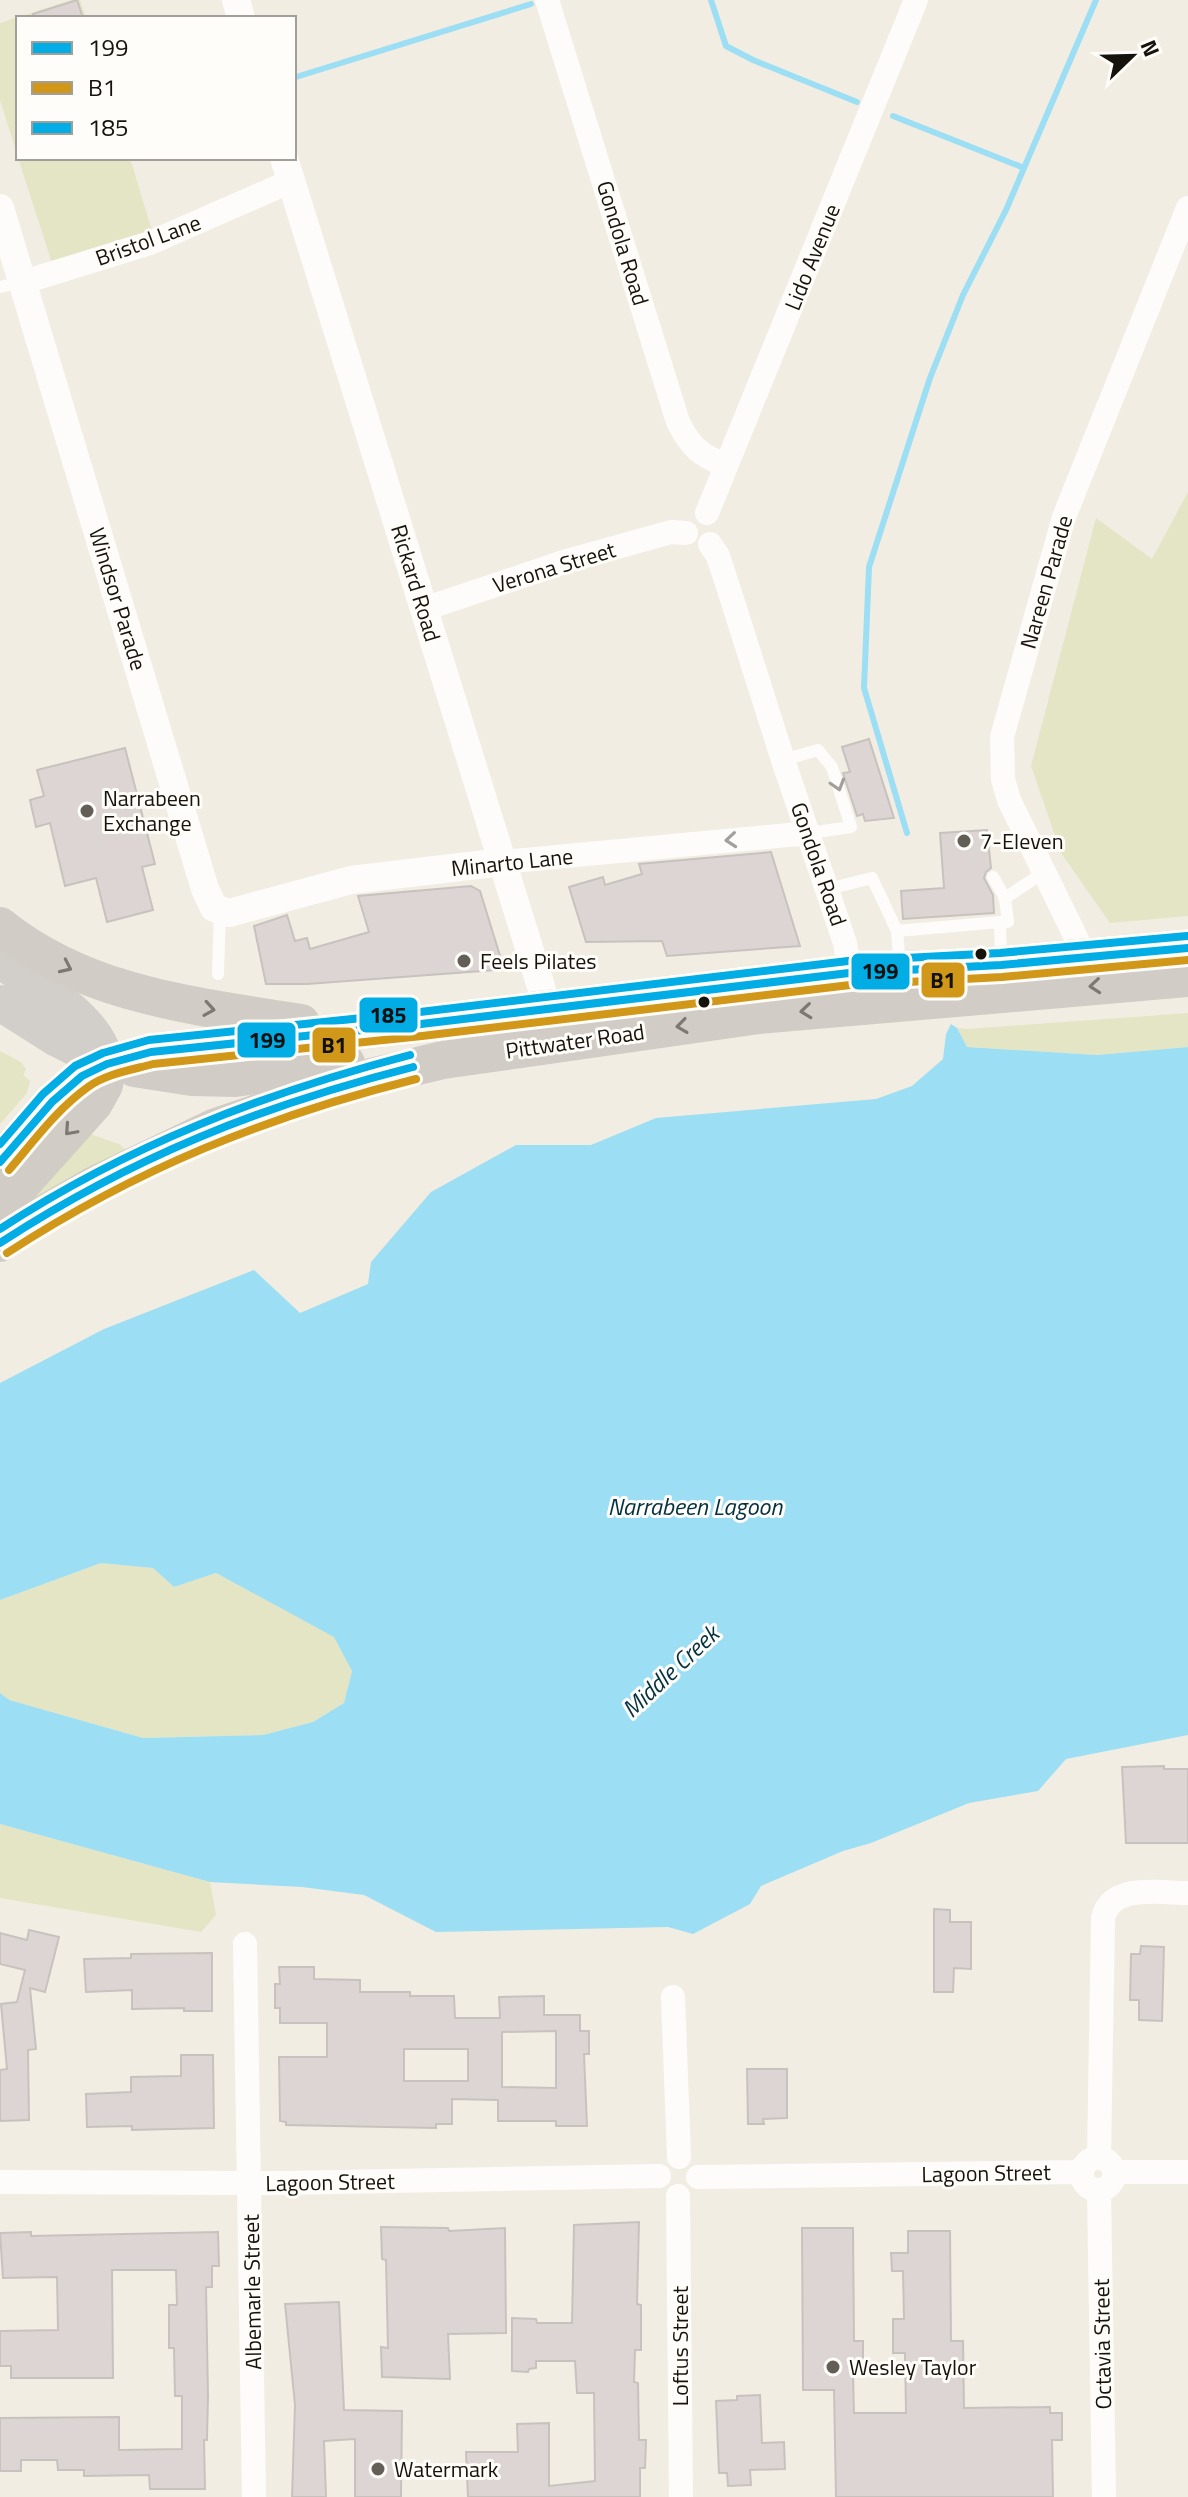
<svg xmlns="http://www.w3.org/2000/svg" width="1188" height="2497" font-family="'Titillium Web',sans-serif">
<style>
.green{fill:#e4e5c5}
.water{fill:#9cdef4}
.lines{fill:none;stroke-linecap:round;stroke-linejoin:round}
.stream{stroke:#9cdef4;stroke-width:6}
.building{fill:#dcd5d3;stroke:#c8c2bf;stroke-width:2;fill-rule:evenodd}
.service{stroke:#fdfcfb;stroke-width:12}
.minor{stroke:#fdfcfb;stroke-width:24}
.tertiary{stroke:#fdfcfb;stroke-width:28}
.primary{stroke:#d2cfca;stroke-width:36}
.trunk{stroke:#d1ccc6;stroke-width:38}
.bus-1-casing{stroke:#fffdf9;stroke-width:14}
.bus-2-casing{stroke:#fffdf9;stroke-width:14}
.bus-3-casing{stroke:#fffdf9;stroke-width:14}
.bus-1{stroke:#01ade4;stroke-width:8}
.bus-2{stroke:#d09719;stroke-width:8}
.bus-3{stroke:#01ade4;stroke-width:8}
.oneway{stroke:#a19e9b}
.oneway2{stroke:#7d7872}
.poi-dot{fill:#635f57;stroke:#fffdf9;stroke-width:3}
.bus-dot{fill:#16120c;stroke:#fffdf9;stroke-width:3}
.labels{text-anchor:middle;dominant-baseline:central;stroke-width:6;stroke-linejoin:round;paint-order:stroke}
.street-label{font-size:22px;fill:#16120c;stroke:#fffdf9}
.poi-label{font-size:22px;fill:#16120c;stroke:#fffdf9;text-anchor:start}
.water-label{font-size:24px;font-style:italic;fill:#023140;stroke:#fffdf9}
.line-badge{stroke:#fffdf9;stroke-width:3}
.pale-badge-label{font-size:22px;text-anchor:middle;font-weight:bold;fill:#111}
</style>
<rect width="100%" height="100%" fill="#f2ede2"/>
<g class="green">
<polygon points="71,0 80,0 86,18 18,18 18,157 0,100 0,23"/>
<polygon points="18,158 130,158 153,234 52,263"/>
<polygon points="1188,492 1188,916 1110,923 1061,853 1031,766 1096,518 1152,559"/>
<polygon points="1188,1013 1188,1047 1097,1055 967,1047 957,1028 968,1029"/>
<polygon points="0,1051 21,1062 26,1069 23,1075 30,1081 27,1093 0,1124"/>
<polygon points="90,1134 119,1144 128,1152 0,1224"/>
<polygon points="101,1563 153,1568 174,1587 216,1573 335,1637 352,1671 344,1703 313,1722 263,1735 143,1738 8,1700 0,1693 0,1600"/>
<polygon points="0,1824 210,1882 216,1915 201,1932 0,1898"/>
</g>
<polygon class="water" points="951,1024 957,1028 967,1047 1097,1055 1188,1047 1188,1735 1066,1759 1038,1791 969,1803 871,1843 843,1851 761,1886 750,1904 693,1934 668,1927 436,1932 364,1895 302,1887 210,1882 0,1824 0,1693 9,1700 143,1738 263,1735 313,1722 344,1703 352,1671 334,1637 216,1573 174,1587 153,1568 101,1563 0,1600 0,1383 104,1329 254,1270 300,1313 368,1284 371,1262 431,1192 516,1145 591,1145 656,1118 876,1099 912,1086 943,1059 946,1034"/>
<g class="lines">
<g class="stream">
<polyline points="711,0 726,46 753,60 857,102"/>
<polyline points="296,77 531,4"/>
<polyline points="893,116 1024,168"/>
<polyline points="907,833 864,688 869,567 930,378 963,295 1006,210 1096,0"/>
</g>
</g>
<g class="building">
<polygon points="77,0 83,18 33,18 33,14"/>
<polygon points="869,739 894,818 865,821 863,814 857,816 843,773 850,772 842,747"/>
<polygon points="125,748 155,864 142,867 153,910 107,922 96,878 65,886 50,823 36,827 30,800 44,796 37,770"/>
<polygon points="987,830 991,868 986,872 984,878 993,895 994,913 903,919 901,891 944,888 940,833"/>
<polygon points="771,852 800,946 667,956 662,941 586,942 569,887 603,877 605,885 642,874 639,864"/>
<polygon points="471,886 480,891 501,959 496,970 307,984 266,984 254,926 287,915 295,941 307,938 310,949 369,932 358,896"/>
<polygon points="1164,1766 1164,1769 1188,1769 1188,1843 1126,1843 1122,1767"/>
<polygon points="934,1909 950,1910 950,1922 971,1922 971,1969 954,1968 953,1992 934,1992"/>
<polygon points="29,1930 59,1937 45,1992 30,1988 36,2049 28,2050 29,2120 0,2121 0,2070 7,2069 1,2004 17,2002 25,1970 0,1964 0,1933 27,1940"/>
<polygon points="1141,1946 1164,1947 1162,2021 1139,2020 1139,2000 1130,2000 1131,1954 1140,1954"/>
<polygon points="212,1953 212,2011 184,2011 184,2008 132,2009 132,1990 86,1992 84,1959 131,1958 131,1954"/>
<path d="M279,1967h35v12l46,1v12h50v4h44l1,22h45l-1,-21 45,-1v19h36v16h9v23h-5l3,72h-31v-5h-58v-21l-46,-1v25h-16v4l-150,-3v-3l-6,-1 -1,-64h48v-34h-47v-15h-5v-24h5zM556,2031v57l-54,-1v-55zM404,2049h64v32h-64z"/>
<polygon points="181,2055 213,2055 214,2128 132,2130 132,2126 87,2127 86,2094 131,2092 131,2077 181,2076"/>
<polygon points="747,2069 787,2069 787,2118 763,2119 764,2124 748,2124"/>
<polygon points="639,2222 637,2304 641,2305 641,2350 635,2350 634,2382 638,2383 639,2440 646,2440 645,2468 640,2468 640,2497 468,2497 466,2452 518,2452 517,2424 549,2423 549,2486 595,2481 594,2393 577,2393 575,2361 536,2361 536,2368 529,2369 528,2372 512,2371 512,2318 536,2319 537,2323 572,2323 574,2225"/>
<polygon points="381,2227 448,2228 449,2231 505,2228 506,2333 448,2334 450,2379 382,2377 381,2347 388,2348 386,2260 382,2259"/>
<polygon points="802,2228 853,2228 854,2341 863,2341 863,2374 853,2374 854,2413 906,2413 905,2353 893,2353 893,2319 904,2319 903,2271 892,2271 891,2253 908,2253 908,2231 950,2231 951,2341 963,2341 964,2408 1050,2407 1050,2413 1062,2413 1062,2440 1052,2440 1053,2497 836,2497 834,2390 803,2390"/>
<polygon points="31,2232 31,2236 218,2232 219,2266 212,2266 212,2287 206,2287 208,2395 207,2440 204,2440 205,2489 150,2489 149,2475 84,2476 84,2470 58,2470 57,2460 21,2460 21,2471 0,2471 0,2418 119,2417 119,2450 182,2449 182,2396 175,2396 174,2348 169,2348 169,2305 177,2305 176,2270 112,2270 113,2378 11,2378 11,2366 0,2366 0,2331 58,2330 57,2277 3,2278 0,2233"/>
<polygon points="339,2302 344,2410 402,2411 401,2497 355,2497 355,2439 324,2441 326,2497 292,2497 295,2405 285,2304"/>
<polygon points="760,2395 762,2443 784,2442 785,2469 750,2470 751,2485 728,2486 727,2473 719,2473 716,2401 737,2400 737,2396"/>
</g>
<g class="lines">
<g class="service">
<polyline points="0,287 24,282"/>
<polyline points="783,760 818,750 832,767 851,827 809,833"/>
<polyline points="993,877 1005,898 1043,873"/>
<polyline points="828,889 872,878 897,931 900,967"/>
<polyline points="1000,922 1008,922 1005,898"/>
<polyline points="897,931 1000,922 1001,960"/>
<polyline points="218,974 220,912"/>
</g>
<g class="minor">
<path d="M547,0l131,422c12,24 22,34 48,43"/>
<polyline points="24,282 150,243 291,181"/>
<polyline points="707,513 916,0"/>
<polyline points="710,544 718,556 731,596 783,760 845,943 851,984"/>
<polyline points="424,609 567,561 671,532 686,533"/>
<polyline points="502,862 809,833"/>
<polyline points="1086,958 1009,800 1003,779 1002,737 1064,517 1188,208"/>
<polyline points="245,1944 254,2497"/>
<polyline points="673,1997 679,2157"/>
<path d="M1099,2157l4,-239c8,-35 57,-25 85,-25"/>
<circle cx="1098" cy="2174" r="16"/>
<polyline points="1114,2172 1188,2172"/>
<polyline points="698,2177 1082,2172"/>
<polyline points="0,2182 285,2183 659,2176"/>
<polyline points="1099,2191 1104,2497"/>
<polyline points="678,2196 681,2497"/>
</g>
<g class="tertiary">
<polyline points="236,0 241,18"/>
<polyline points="284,158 548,1009"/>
<polyline points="0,208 205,889 214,908 229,913 351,880 502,862"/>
</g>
<g class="primary">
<path d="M0,960c38,29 96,54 107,104"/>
<polyline points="0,1003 57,1039 107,1064"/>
</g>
<g class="trunk">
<path d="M0,926c87,70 196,80 301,97"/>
<polyline points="134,1068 192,1077 235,1078 346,1063"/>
<polyline points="0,1162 52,1102 82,1076 107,1064 151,1052 421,1024 849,973 1001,965 1188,948"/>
<polyline points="0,1208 94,1103 104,1085 107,1064"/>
<polyline points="0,1243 37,1218 93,1186 216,1127 350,1082 443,1060 759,1015 1188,978"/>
</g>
<defs>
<g id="bus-1">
<polyline points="0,1162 52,1102 82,1076 107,1064 151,1052 421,1024 849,973 1001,965 1188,948"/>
<path d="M0,1243c132,-86 261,-137 413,-176"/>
</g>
<g id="bus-2">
<path d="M9,1170c24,-28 48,-61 79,-83 18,-13 43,-17 65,-23l269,-28 428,-51 152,-8 186,-17"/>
<path d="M7,1253c131,-85 258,-136 409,-174"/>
</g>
<g id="bus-3">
<polyline points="0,1144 43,1094 75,1066 103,1053 149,1040 420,1012 848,961 1000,953 1187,936"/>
<path d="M0,1229c129,-84 262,-135 410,-174"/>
</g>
</defs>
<use href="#bus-1" class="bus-1-casing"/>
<use href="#bus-2" class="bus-2-casing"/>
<use href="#bus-3" class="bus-3-casing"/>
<use href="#bus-1" class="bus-1"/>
<use href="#bus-2" class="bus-2"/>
<use href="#bus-3" class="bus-3"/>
</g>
<defs><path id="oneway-chevron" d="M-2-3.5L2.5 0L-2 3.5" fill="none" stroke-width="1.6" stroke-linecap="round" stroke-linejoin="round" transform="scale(2)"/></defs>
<g class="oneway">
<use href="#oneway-chevron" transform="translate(838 785) rotate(73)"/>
<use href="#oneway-chevron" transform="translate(731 840) rotate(175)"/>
</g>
<g class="oneway2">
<use href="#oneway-chevron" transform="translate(66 967) rotate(25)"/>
<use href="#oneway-chevron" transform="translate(1095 986) rotate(175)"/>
<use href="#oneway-chevron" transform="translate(209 1009) rotate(9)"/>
<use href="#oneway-chevron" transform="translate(806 1011) rotate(174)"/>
<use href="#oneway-chevron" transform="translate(682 1026) rotate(172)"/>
<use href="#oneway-chevron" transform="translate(70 1130) rotate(132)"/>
</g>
<g class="poi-dot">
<circle cx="87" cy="811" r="8"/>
<circle cx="964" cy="841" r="8"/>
<circle cx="464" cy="961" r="8"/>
<circle cx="833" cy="2367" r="8"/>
<circle cx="378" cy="2469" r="8"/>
</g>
<g class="bus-dot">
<circle cx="981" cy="954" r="7"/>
<circle cx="704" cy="1002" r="7"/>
</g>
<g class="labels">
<g class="street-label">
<text transform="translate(148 240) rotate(-20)">Bristol Lane</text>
<text transform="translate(623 243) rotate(73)">Gondola Road</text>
<text transform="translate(812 257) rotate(-68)">Lido Avenue</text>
<text transform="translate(554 567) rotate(-17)">Verona Street</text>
<text transform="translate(1046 582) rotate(-74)">Nareen Parade</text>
<text transform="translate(416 583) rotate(73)">Rickard Road</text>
<text transform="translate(118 599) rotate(73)">Windsor Parade</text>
<text transform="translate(512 862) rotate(-6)">Minarto Lane</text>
<text transform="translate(819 864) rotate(71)">Gondola Road</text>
<text transform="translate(575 1041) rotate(-8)">Pittwater Road</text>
<text transform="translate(986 2173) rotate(-1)">Lagoon Street</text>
<text transform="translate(330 2182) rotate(-1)">Lagoon Street</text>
<text transform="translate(252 2292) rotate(-91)">Albemarle Street</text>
<text transform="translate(1102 2344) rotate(-91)">Octavia Street</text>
<text transform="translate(680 2346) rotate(-90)">Loftus Street</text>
</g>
<g class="poi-label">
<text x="103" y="798">Narrabeen<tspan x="103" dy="25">Exchange</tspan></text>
<text x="980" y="841">7-Eleven</text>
<text x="480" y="961">Feels Pilates</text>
<text x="849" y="2367">Wesley Taylor</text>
<text x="394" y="2469">Watermark</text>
</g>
<g class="water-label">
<text x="695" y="1506">Narrabeen Lagoon</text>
<text transform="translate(670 1671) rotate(-43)">Middle Creek</text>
</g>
</g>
<g class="line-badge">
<rect x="850" y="952" width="61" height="39" rx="8" fill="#01ade4"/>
<rect x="920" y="961" width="46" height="38" rx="8" fill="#d09719"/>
<rect x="358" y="996" width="61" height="38" rx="8" fill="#01ade4"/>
<rect x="236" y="1021" width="61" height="38" rx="8" fill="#01ade4"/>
<rect x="311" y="1026" width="46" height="38" rx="8" fill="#d09719"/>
</g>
<g class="pale-badge-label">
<text x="880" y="979">199</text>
<text x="943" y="988">B1</text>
<text x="388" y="1023">185</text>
<text x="267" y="1048">199</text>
<text x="334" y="1053">B1</text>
</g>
<rect x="16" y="16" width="280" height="144" fill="#fffdf9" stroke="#a29f9a" stroke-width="2"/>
<rect x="32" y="42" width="40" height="12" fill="#01ade4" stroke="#a29f9a" stroke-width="2"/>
<text x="88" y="56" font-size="24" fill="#16120c">199</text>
<rect x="32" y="82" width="40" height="12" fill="#d09719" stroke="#a29f9a" stroke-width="2"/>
<text x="88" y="96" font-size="24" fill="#16120c">B1</text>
<rect x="32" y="122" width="40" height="12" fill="#01ade4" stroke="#a29f9a" stroke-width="2"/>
<text x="88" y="136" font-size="24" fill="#16120c">185</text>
<g transform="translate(1132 56) rotate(67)" stroke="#fffdf9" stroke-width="6" paint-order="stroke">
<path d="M0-6L14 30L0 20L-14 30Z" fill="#16120c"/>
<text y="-12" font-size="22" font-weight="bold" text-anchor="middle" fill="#16120c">N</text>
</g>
</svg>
